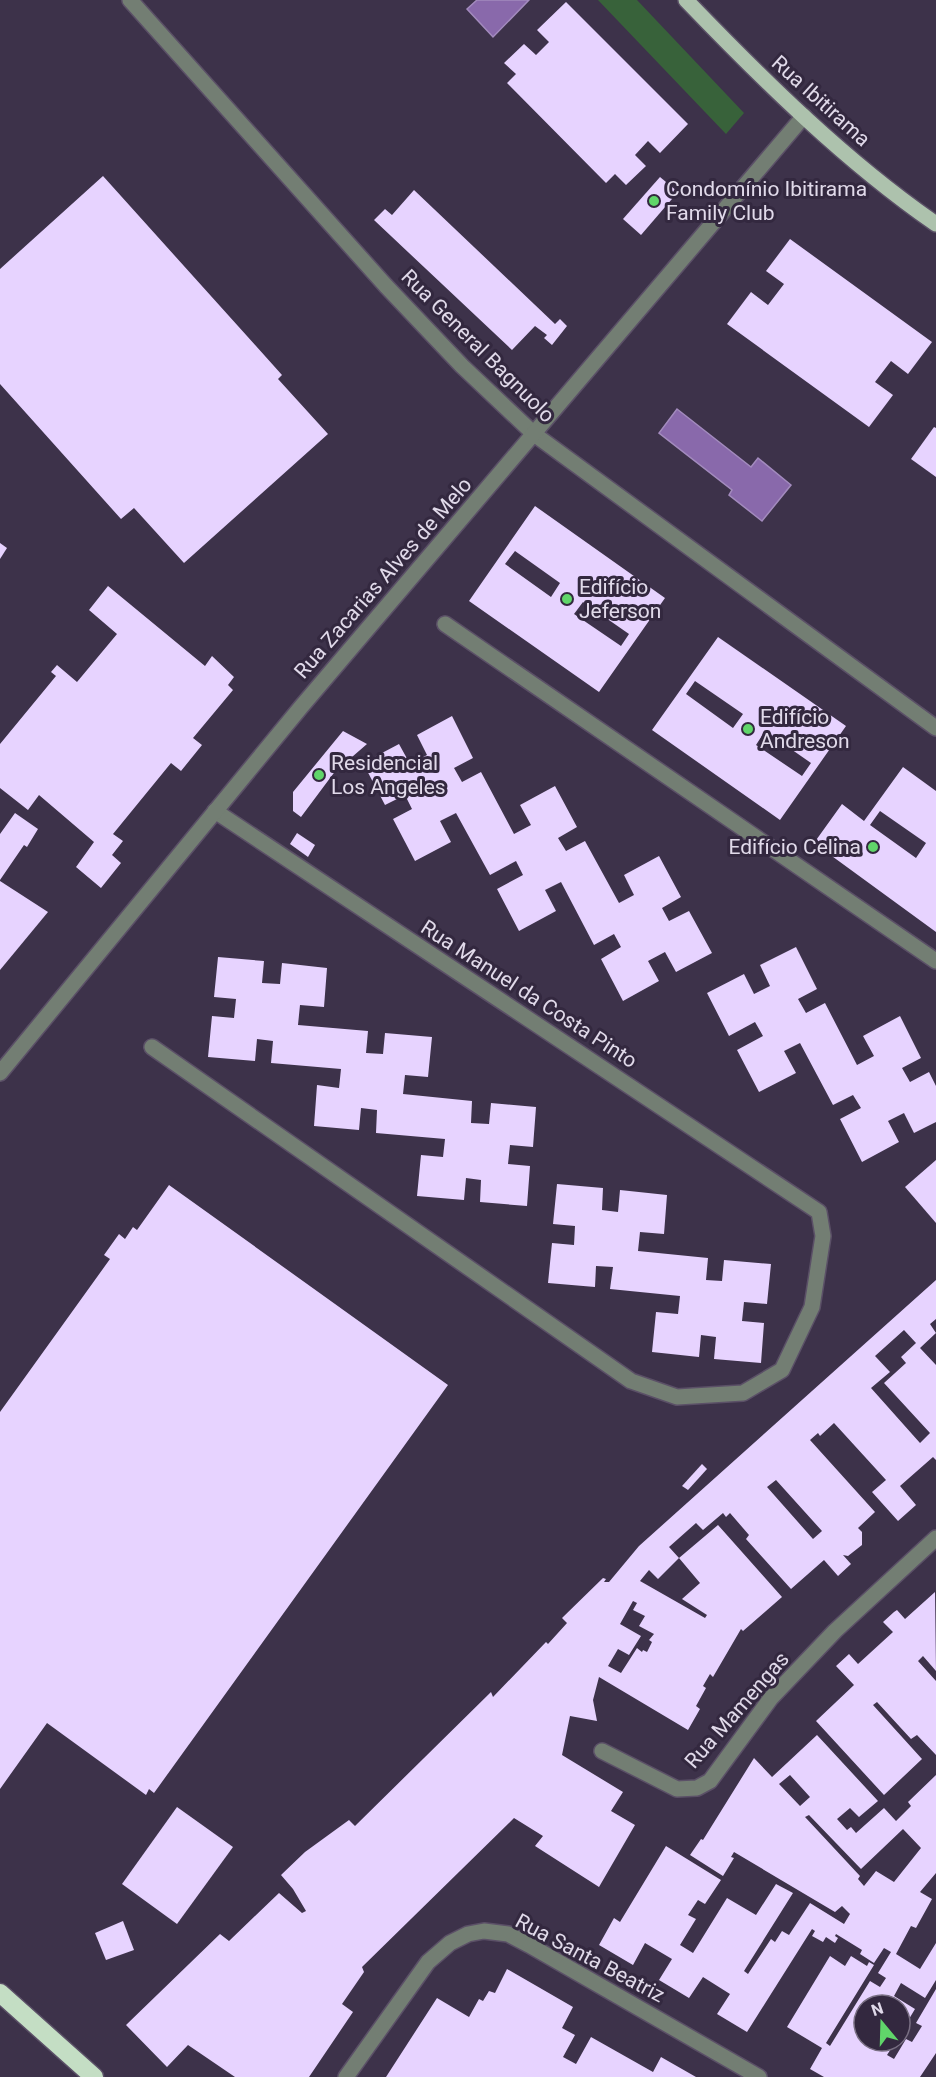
<svg xmlns="http://www.w3.org/2000/svg" width="936" height="2077" font-family="Roboto,sans-serif">
<style>
.green{fill:#38623a}
.water{fill:#8969ab;stroke:#a38bbe;stroke-width:1.5}
.building{fill:#e7d3ff;fill-rule:evenodd}
.lines{fill:none;stroke-linecap:round;stroke-linejoin:round}
.minor-casing{stroke:#5b5067;stroke-width:18}
.major-casing{stroke:#5b5067;stroke-width:18}
.highway-casing{stroke:#5b5067;stroke-width:21}
.minor{stroke:#737e73;stroke-width:15}
.major{stroke:#adc2ad;stroke-width:15}
.highway{stroke:#c4dec4;stroke-width:18}
.poi-dot{fill:#60d56a;stroke:#33283f;stroke-width:2}
.labels{text-anchor:middle;dominant-baseline:central;stroke-width:6;stroke-linejoin:round;paint-order:stroke}
.street-label{font-size:21px;fill:#e1daea;stroke:#33283f}
.poi-label{font-size:21px;fill:#e1daea;stroke:#33283f;text-anchor:start}
</style>
<rect width="100%" height="100%" fill="#3d324a"/>
<polygon class="green" points="598,0 637,0 744,113 726,134"/>
<g class="water">
<polygon points="477,0 529,0 493,37 467,9"/>
<polygon points="677,409 751,467 758,458 791,485 762,521 729,495 732,490 659,433"/>
</g>
<g class="building">
<polygon points="566,2 688,124 660,153 648,141 635,155 646,166 626,185 615,174 606,183 507,83 516,74 504,63 524,44 536,55 549,42 537,30"/>
<polygon points="103,176 282,375 278,379 328,434 184,563 134,508 121,519 0,384 0,269"/>
<polygon points="660,177 678,192 641,235 623,219"/>
<polygon points="414,190 555,324 560,319 567,326 552,345 544,338 547,335 535,326 512,350 374,220 385,209 392,215"/>
<polygon points="790,239 932,342 908,374 891,361 875,382 893,395 869,427 727,324 751,292 768,305 784,284 766,271"/>
<polygon points="934,427 936,428 936,477 911,459"/>
<path d="M535,506l130,92 -66,94 -130,-91zM515,551l45,32 -9,14 -46,-33zM583,602l46,32 -8,12 -47,-32z"/>
<polygon points="0,543 7,548 0,559"/>
<polygon points="108,586 205,666 212,656 234,677 228,685 233,690 193,738 202,745 181,771 171,763 113,834 123,841 112,855 121,863 101,888 76,867 94,842 39,795 28,810 0,788 0,744 56,676 51,672 57,665 77,682 117,634 89,610"/>
<path d="M718,637l128,89 -66,94 -128,-90zM695,681l48,33 -10,14 -47,-34zM765,731l46,32 -9,13 -46,-31z"/>
<polygon points="452,716 473,758 454,768 462,782 481,772 514,834 531,825 520,805 555,786 577,827 558,838 566,851 585,841 619,903 634,895 624,875 659,856 681,897 662,908 669,921 689,911 712,953 676,972 665,952 648,961 659,981 623,1001 601,959 621,947 614,934 594,945 561,882 545,890 556,911 519,931 497,889 523,875 516,861 490,875 456,813 440,821 451,842 415,861 393,819 412,809 405,795 385,805 363,763 399,744 410,764 427,755 417,735"/>
<polygon points="343,731 367,744 352,757 345,758 301,817 293,811 293,792"/>
<path d="M903,767l33,24v141l-122,-89 28,-39 22,17zM880,811l46,32 -10,15 -46,-33z"/>
<polygon points="15,813 38,829 27,847 24,845 0,880 0,834"/>
<polygon points="297,833 315,845 308,857 290,844"/>
<polygon points="0,881 48,912 0,970"/>
<polygon points="796,947 817,989 798,999 806,1013 825,1003 857,1065 874,1056 863,1036 900,1016 921,1058 902,1068 910,1082 929,1072 936,1086 936,1122 914,1133 904,1113 888,1121 899,1142 862,1162 840,1119 861,1108 853,1095 833,1105 800,1043 784,1051 796,1073 759,1092 737,1050 763,1036 755,1022 729,1036 707,993 744,974 754,994 770,986 760,965"/>
<polygon points="218,957 264,961 262,983 280,984 282,963 327,968 324,1007 300,1005 298,1025 368,1031 366,1053 383,1054 385,1033 432,1037 428,1077 405,1075 403,1094 472,1101 471,1123 489,1124 491,1103 536,1107 533,1147 510,1145 508,1164 530,1166 527,1206 480,1202 481,1180 466,1178 464,1200 417,1196 421,1155 443,1157 445,1139 376,1133 377,1110 361,1108 359,1130 314,1126 317,1085 339,1088 341,1069 271,1063 273,1041 257,1039 255,1061 208,1057 212,1016 234,1018 236,999 214,997"/>
<polygon points="936,1160 936,1223 905,1187"/>
<polygon points="557,1184 603,1188 602,1210 618,1212 620,1190 667,1195 664,1234 640,1232 638,1251 708,1258 706,1280 722,1281 724,1260 771,1264 767,1304 744,1302 742,1321 764,1323 761,1363 714,1359 716,1337 701,1335 699,1357 652,1352 656,1312 678,1314 680,1296 610,1289 613,1267 596,1266 595,1287 548,1283 552,1243 574,1245 575,1226 553,1224"/>
<polygon points="169,1185 448,1385 154,1793 149,1789 146,1795 47,1723 0,1789 0,1412 110,1259 104,1255 119,1234 125,1239 133,1227 137,1230"/>
<path d="M936,1280v39l-6,5 6,9 -16,15 16,17v95l-3,-3 -33,29 16,19 -18,16 -26,-29 14,-12 -52,-57 -14,13 -2,-3 -8,7 65,72 -17,16 4,4v13l-14,11 -5,-1 8,9 -13,12 -14,-16 -33,29 -45,-50 3,-4 -19,-22 -4,4 -3,-4 -20,17 -7,-7 -27,24 10,11 -21,21 -9,-9 -9,11 65,37 2,-3 -25,-16 18,-16 -21,-25 39,-33 64,72 -39,34 -2,-2 -28,48 -3,-3 -7,12 3,2 -10,18 4,3 -12,21 -89,-53 -6,23 4,21 -27,-5 -8,39 61,37 -12,19 24,14 -36,62 -64,-41 8,-10 -29,-18 -152,149 2,5 -22,32 11,8 -44,65h-74l-47,-32 -21,22 -41,-42 94,-91 9,7 50,-48 23,20 4,-2 -13,-22 -12,-14 24,-23 44,-32 6,6 136,-134 2,5 53,-55 2,2 19,-21 -5,-5 41,-40 3,1 -2,3h5l30,-36zM904,1330l12,13 -15,14 5,6 -22,20 46,50 -10,10 -49,-55 19,-16 -15,-16zM776,1480l46,51 -9,8 -46,-52zM633,1601l4,2 -4,7 12,6 -6,10 15,8 -5,6 3,2 -5,10 -4,-2 -1,2 -5,-4 -16,25 -13,-7 10,-17 11,6 12,-19 -21,-12z"/>
<polygon points="702,1464 707,1469 688,1490 682,1486"/>
<polygon points="935,1592 936,1671 923,1656 918,1661 936,1681 936,1755 917,1735 911,1739 877,1702 873,1705 922,1759 884,1795 816,1721 854,1685 836,1666 849,1654 858,1664 893,1632 883,1622 894,1612 897,1610 905,1619"/>
<path d="M817,1735l61,66 -19,16 -9,-9 -13,11 10,11 4,-3 5,6 28,-25 12,13 15,-15 -3,-4 28,-27v98l-16,19 12,7 -16,29 -5,-2 -15,28 24,15 16,-26v37l-11,18 -24,-15 -7,13 21,13 -15,25v-29h-36v36h32l-9,14 7,4 12,-20 6,3 10,-16 -6,-3 20,-34v64l-16,24h-96l-14,-8 12,-21 -35,-21 43,-71 15,10 6,-10 16,10 2,-4 5,3 -48,78 4,3 40,-65 10,6 6,-9 -8,-5 13,-21 -7,-4 -10,15 -14,-9 2,-4 -26,-16 -1,2 3,2 -3,5 -9,-6 -3,5 -11,-6 3,-5 -3,-2 -65,103 -30,-18 13,-20 -27,-17 -14,21 -30,-18 13,-21 -27,-16 -12,22 -34,-20 15,-27 6,4 46,-76 55,34 -16,24 -7,-4 -10,15 8,4 -16,26 13,8 34,-55 29,17 20,-31 17,9 -49,78 4,3 23,-35 4,3 7,-11 7,4 21,-32 34,21 6,-10 -8,-8 -7,6 -101,-60 -3,5 3,1 -11,18 -33,-21 11,-16 2,1 51,-82 18,19zM790,1775l20,22 -10,9 -21,-22zM809,1815l52,54 42,-40 18,19 -27,34 -18,-11 -12,15 -6,-7 2,-3 -55,-59z"/>
<polygon points="177,1807 233,1847 177,1924 122,1884"/>
<polygon points="123,1921 134,1950 106,1960 95,1933"/>
<polygon points="507,1969 573,2007 562,2028 575,2035 563,2057 576,2064 591,2037 653,2072 661,2057 696,2077 386,2077 437,1998 469,2017 479,1999 483,2001 489,1991 495,1993"/>
</g>
<g class="lines">
<defs>
<g id="minor">
<polyline points="130,0 386,286 462,366 534,434 936,728"/>
<polyline points="445,624 936,961"/>
<polyline points="152,1047 631,1381 677,1397 743,1393 782,1370 812,1307 823,1236 819,1212 215,811"/>
<polyline points="0,1073 301,707 804,116"/>
<polyline points="602,1751 677,1789 697,1788 710,1781 771,1698 835,1631 936,1538"/>
<polyline points="346,2077 428,1962 450,1943 468,1934 484,1931 508,1934 529,1945 759,2077"/>
</g>
<path id="major" d="M686,0c76,79 160,162 250,224"/>
<polyline id="highway" points="0,1993 94,2077"/>
</defs>
<use href="#minor" class="minor-casing"/>
<use href="#major" class="major-casing"/>
<use href="#highway" class="highway-casing"/>
<use href="#minor" class="minor"/>
<use href="#major" class="major"/>
<use href="#highway" class="highway"/>
</g>
<g class="poi-dot">
<circle cx="654" cy="201" r="6"/>
<circle cx="567" cy="599" r="6"/>
<circle cx="748" cy="729" r="6"/>
<circle cx="319" cy="775" r="6"/>
<circle cx="873" cy="847" r="6"/>
</g>
<g class="labels">
<g class="street-label">
<text transform="translate(821 101) rotate(42)">Rua Ibitirama</text>
<text transform="translate(478 346) rotate(45)">Rua General Bagnuolo</text>
<text transform="translate(383 578) rotate(-49)">Rua Zacarias Alves de Melo</text>
<text transform="translate(529 994) rotate(33)">Rua Manuel da Costa Pinto</text>
<text transform="translate(737 1710) rotate(-49)">Rua Mamengas</text>
<text transform="translate(590 1958) rotate(28)">Rua Santa Beatriz</text>
</g>
<g class="poi-label">
<text x="666" y="189">Condomínio Ibitirama<tspan x="666" dy="24">Family Club</tspan></text>
<text x="579" y="587">Edifício<tspan x="579" dy="24">Jeferson</tspan></text>
<text x="760" y="717">Edifício<tspan x="760" dy="24">Andreson</tspan></text>
<text x="331" y="763">Residencial<tspan x="331" dy="24">Los Angeles</tspan></text>
<text x="861" y="847" text-anchor="end">Edifício Celina</text>
</g>
</g>
<g transform="translate(882 2023) rotate(341)"><circle r="28" fill="#33283f" stroke="#796f83" stroke-width="1.5"/>
<path d="M0-4.5L10 22L0 15L-10 22Z" fill="#60d56a"/>
<text y="-9" font-size="16" font-weight="bold" text-anchor="middle" fill="#e1daea">N</text>
</g>
</svg>
